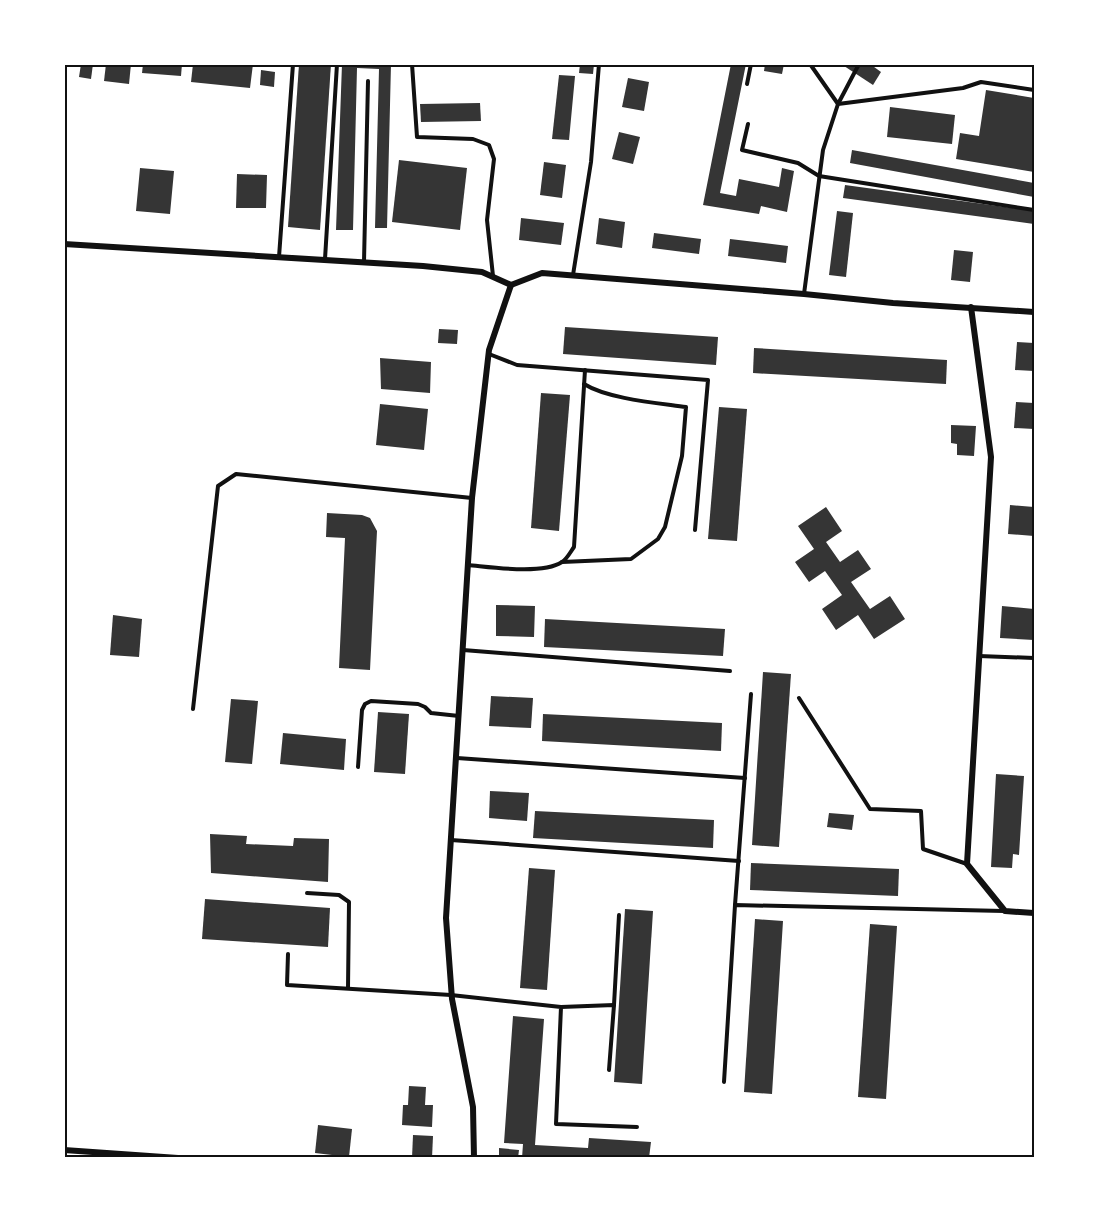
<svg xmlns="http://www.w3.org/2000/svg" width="1099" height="1222" font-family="Montserrat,sans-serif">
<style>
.building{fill:#353535}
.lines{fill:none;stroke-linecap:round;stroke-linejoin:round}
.service{stroke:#111;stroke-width:4}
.minor{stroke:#111;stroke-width:6}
.neatline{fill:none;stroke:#111;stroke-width:2}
</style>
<rect width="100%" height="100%" fill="#fff"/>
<g class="building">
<polygon points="81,64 93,64 91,79 79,77"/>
<polygon points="106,64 131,64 129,84 104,81"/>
<polygon points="143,64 182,64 181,76 142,73"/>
<polygon points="193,64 253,64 250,88 191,82"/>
<polygon points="299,64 331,64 320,230 288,227"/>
<polygon points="342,64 391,64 387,228 375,228 379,69 357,68 353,230 336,230"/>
<polygon points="580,64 594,64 593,74 579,73"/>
<polygon points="731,64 746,64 720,193 736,196 739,179 779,187 782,168 794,171 787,212 761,206 759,214 703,205"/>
<polygon points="765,64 784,64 782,74 764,71"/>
<polygon points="841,64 870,64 881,72 873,85"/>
<polygon points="261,70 275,72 274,87 260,85"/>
<polygon points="559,75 575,76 569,140 552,139"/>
<polygon points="628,78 649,82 644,111 622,107"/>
<polygon points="986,90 1034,98 1034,172 956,159 960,133 979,136"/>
<polygon points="480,103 481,121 421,122 420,104"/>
<polygon points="890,107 955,115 952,144 887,137"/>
<polygon points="619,132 640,137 633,164 612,159"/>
<polygon points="852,150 1034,183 1034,197 850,163"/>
<polygon points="399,160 467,168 460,230 392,222"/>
<polygon points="544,162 566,165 562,198 540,195"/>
<polygon points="140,168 174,171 170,214 136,211"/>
<polygon points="237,174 267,175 266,208 236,208"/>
<polygon points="845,185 1034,211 1034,224 843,198"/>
<polygon points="837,211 853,213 846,277 829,275"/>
<polygon points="521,218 564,223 561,245 519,240"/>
<polygon points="599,218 625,222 622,248 596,244"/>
<polygon points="654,233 701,239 699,254 652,248"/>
<polygon points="730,239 788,246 786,263 728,256"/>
<polygon points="954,250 973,252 970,282 951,280"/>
<polygon points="565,327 718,337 716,365 563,354"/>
<polygon points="439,329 458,330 457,344 438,343"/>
<polygon points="1017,342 1034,343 1034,371 1015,370"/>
<polygon points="754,348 947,360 946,384 753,373"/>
<polygon points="380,358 431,362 430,393 381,389"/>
<polygon points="541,393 570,395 559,531 531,528"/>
<polygon points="1016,402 1034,403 1034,429 1014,428"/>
<polygon points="380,404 428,409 424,450 376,445"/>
<polygon points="719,407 747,409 737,541 708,539"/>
<polygon points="951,425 976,426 974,456 957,455 957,444 951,443"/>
<polygon points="1010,505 1034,507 1034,536 1008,534"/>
<polygon points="826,507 842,531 826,542 840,562 858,550 871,569 851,582 870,609 890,596 905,619 874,639 858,615 836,630 822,609 842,595 825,571 809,582 795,562 814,549 798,526"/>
<polygon points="327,513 362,515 370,518 377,531 370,670 339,668 345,538 326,537"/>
<polygon points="496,605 535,606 534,637 496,636"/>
<polygon points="1002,606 1034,609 1034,640 1000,638"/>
<polygon points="113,615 142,619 139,657 110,655"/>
<polygon points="545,619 725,629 723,656 544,647"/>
<polygon points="763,672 791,674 779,847 752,845"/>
<polygon points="491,696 533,698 531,728 489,726"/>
<polygon points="231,699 258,701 252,764 225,762"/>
<polygon points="378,712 409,714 405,774 374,772"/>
<polygon points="543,714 722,723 721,751 542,741"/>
<polygon points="283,733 346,739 344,770 280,764"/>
<polygon points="996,774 1024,776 1019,855 1013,854 1012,868 991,867"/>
<polygon points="490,791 529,793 527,821 489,818"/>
<polygon points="535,811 714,820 713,848 533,838"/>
<polygon points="829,813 854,815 852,830 827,827"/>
<polygon points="210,834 247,836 246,844 293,846 294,838 329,839 328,882 211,873"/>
<polygon points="751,863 899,869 898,896 750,890"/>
<polygon points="529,868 555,870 547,990 520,988"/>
<polygon points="205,899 330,908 328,947 202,939"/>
<polygon points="625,909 653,911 642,1084 614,1082"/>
<polygon points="755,919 783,921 772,1094 744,1092"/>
<polygon points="870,924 897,926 886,1099 858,1097"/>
<polygon points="513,1016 544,1019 535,1145 588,1148 589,1138 651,1142 649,1158 522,1158 523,1144 504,1143"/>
<polygon points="409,1086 426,1087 425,1105 433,1105 432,1127 402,1125 403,1105 408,1105"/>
<polygon points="318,1125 352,1129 349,1157 315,1153"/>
<polygon points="413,1135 433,1136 432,1158 412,1158"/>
<polygon points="499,1148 519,1150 518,1158 499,1158"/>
</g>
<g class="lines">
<g class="service">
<polyline points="412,64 417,137 473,139 489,145 494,159 487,220 493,276"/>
<polyline points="810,64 838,104 859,64"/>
<polyline points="747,84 751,64"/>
<polyline points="748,124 742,150 798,163 819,176 1034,210"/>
<polyline points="279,257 293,64"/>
<polyline points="325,259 337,64"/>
<polyline points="364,262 368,81"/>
<polyline points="573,275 591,162 599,64"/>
<polyline points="804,294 823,150 838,104 963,88 981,82 1034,90"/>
<polyline points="489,354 517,365 708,380 695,530"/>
<path d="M562,562l69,-3 27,-20 7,-12 17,-71 4,-49c-28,-4 -78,-8 -102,-23"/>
<path d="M468,565c23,2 74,10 94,-3 5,-3 9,-11 12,-15l11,-177"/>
<polyline points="463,650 730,671"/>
<polyline points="979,656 1034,658"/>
<polyline points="799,698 870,809 921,811 923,849 967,864"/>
<polyline points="193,709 218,486 236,474 472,498"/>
<polyline points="457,758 745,778"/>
<polyline points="358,767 362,710 365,704 371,701 418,704 425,707 431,713 459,716"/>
<polyline points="451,840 739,861"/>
<polyline points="307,893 339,895 349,902 348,988"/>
<polyline points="735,905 751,694"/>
<polyline points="288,954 287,985 451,995 561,1007 556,1124 637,1127"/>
<polyline points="614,1005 619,915"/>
<polyline points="561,1007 614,1005 609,1070"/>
<polyline points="724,1082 735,905 1004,911"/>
</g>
<g class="minor">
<polyline points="64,244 423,266 482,272 511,285 542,273 804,294 893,303 1034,312"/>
<polyline points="971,307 991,457 967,864 1005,911 1034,913"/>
<polyline points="64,1150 178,1158"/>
<polyline points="474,1158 473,1107 452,999 446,918 472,498 489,350 511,285"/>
</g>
</g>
<rect width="1099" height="1222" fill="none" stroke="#ffffff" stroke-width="132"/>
<rect x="66" y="66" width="967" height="1090" class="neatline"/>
</svg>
